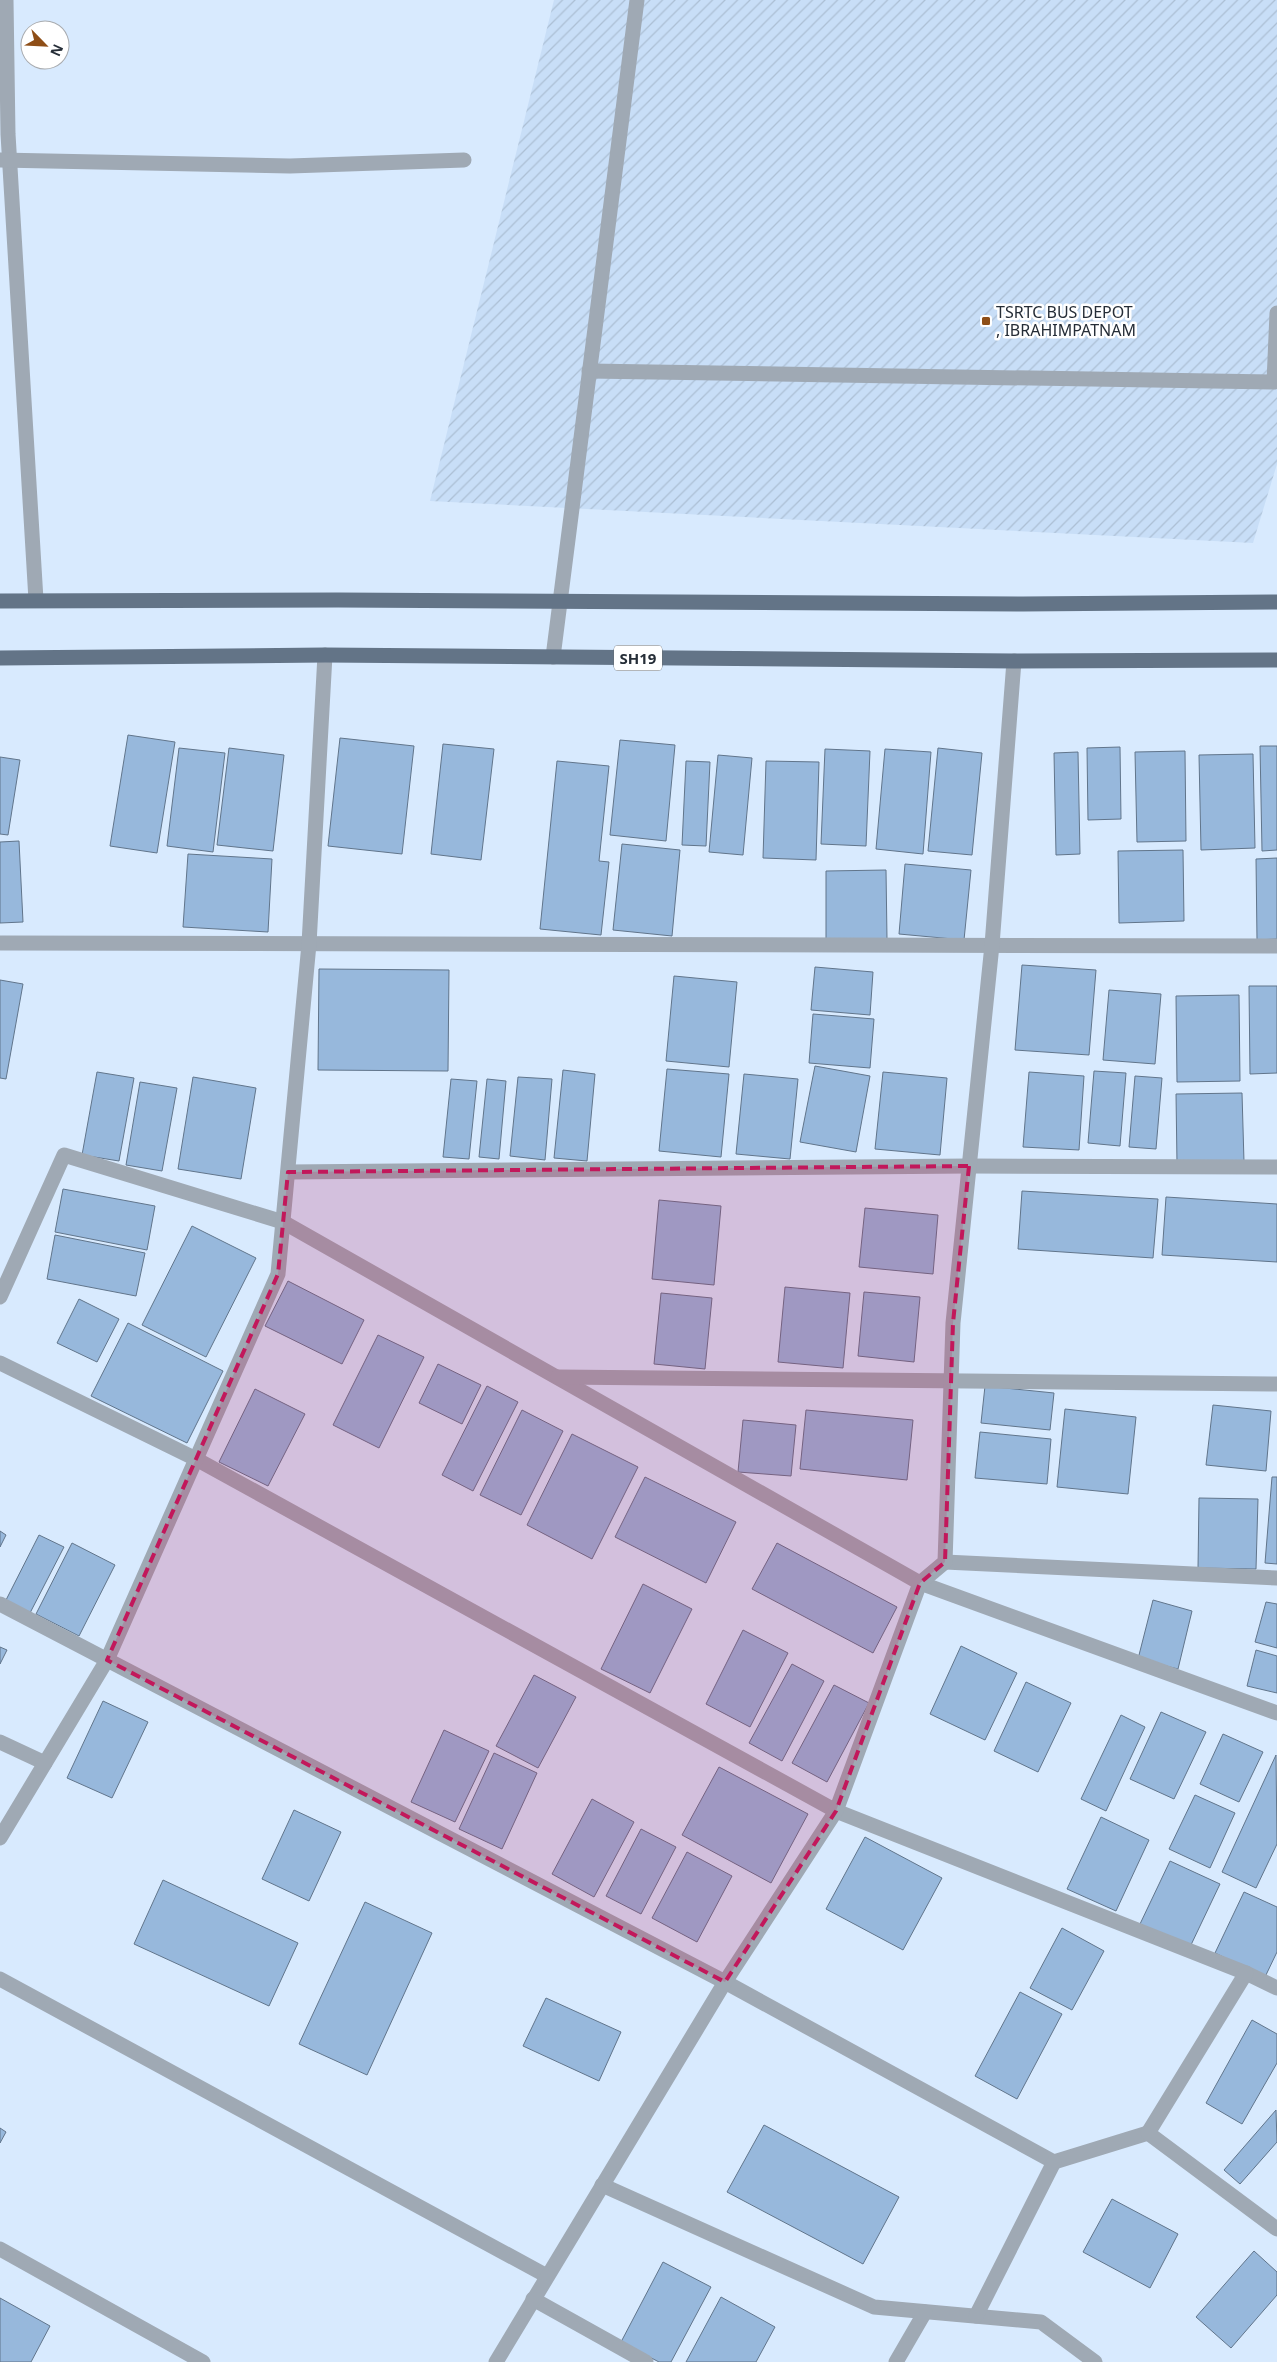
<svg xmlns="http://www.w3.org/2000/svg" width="1277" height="2362" font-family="'Noto Sans',sans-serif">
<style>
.industrial{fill:url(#industrial-furrows)}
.building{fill:#97b8dc;stroke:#61758b}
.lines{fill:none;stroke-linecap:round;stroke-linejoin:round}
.minor{stroke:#9fa9b4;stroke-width:15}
.major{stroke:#637487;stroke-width:15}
.marked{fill:#c2185b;fill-opacity:0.2;stroke:#c2185b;stroke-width:4;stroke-dasharray:10 6;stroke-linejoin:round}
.poi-dot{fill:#8e4e17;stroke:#fff;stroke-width:2}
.labels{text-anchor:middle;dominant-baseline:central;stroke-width:5;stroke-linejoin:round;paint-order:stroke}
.shield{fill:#fff;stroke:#666c73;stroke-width:1}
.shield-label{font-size:15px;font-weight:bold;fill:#252d37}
.poi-label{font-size:16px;fill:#252d37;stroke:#fff;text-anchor:start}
</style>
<defs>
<pattern id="industrial-furrows" width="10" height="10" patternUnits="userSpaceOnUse" patternTransform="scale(1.25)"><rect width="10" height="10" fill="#c8def7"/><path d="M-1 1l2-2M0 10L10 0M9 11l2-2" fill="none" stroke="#acbfd4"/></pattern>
</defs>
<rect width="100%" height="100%" fill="#d8eafe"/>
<polygon class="industrial" points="554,0 1277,0 1277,464 1253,543 430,501"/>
<g class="building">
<polygon points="128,735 175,742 157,853 110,846"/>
<polygon points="340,738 414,746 402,854 328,846"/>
<polygon points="620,740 675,745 666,841 610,835"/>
<polygon points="443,744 494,749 481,860 431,854"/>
<polygon points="1260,746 1277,746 1277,850 1262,851"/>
<polygon points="1120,747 1121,819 1088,820 1087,748"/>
<polygon points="179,748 225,753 213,852 167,846"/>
<polygon points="229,748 284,755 273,851 217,845"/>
<polygon points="938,748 982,753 972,855 928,851"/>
<polygon points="825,749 870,751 866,846 821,844"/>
<polygon points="885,749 931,752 923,854 876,849"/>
<polygon points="1185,751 1186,841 1137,842 1135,752"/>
<polygon points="1078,752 1080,854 1056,855 1054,753"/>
<polygon points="1253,754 1255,848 1201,850 1199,755"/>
<polygon points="718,755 752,758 743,855 709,852"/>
<polygon points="0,757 20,760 8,835 0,834"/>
<polygon points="557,761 609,766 599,861 609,862 601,935 540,929"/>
<polygon points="686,761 710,762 706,846 682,845"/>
<polygon points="766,761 819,762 816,860 763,858"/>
<polygon points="19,841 23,922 0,923 0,842"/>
<polygon points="622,844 680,850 672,936 613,930"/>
<polygon points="1183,850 1184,921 1119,923 1118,851"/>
<polygon points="188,854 272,859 268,932 183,927"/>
<polygon points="1277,858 1277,939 1257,940 1256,859"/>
<polygon points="905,864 971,870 964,940 899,934"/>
<polygon points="886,870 887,939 826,939 826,871"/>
<polygon points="1022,965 1096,970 1089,1055 1015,1050"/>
<polygon points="815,967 873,972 870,1015 811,1010"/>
<polygon points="319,969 449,970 448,1071 318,1070"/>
<polygon points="674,976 737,982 729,1067 666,1061"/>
<polygon points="0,980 23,984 6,1079 0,1078"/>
<polygon points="1249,986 1277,986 1277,1073 1250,1074"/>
<polygon points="1109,990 1161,994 1155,1064 1103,1060"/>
<polygon points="1239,995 1240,1081 1177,1082 1176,996"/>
<polygon points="813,1014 874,1019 870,1068 809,1063"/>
<polygon points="815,1066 870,1076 856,1152 800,1142"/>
<polygon points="667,1069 729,1074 721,1157 659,1151"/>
<polygon points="563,1070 595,1074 587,1161 554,1158"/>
<polygon points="1094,1071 1126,1073 1120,1146 1088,1143"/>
<polygon points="97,1072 134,1078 119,1161 82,1155"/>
<polygon points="883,1072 947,1078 940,1155 875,1149"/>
<polygon points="1029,1072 1084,1076 1079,1150 1023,1147"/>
<polygon points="744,1074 798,1079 790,1159 736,1154"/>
<polygon points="1135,1076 1162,1078 1156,1149 1129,1147"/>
<polygon points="193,1077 256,1088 241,1179 178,1169"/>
<polygon points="518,1077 552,1079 545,1160 510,1156"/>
<polygon points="451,1079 477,1081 469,1159 443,1157"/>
<polygon points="487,1079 506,1081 499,1159 479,1157"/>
<polygon points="140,1082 177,1088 162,1171 126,1165"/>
<polygon points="1242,1093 1244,1162 1177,1164 1176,1094"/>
<polygon points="63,1189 155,1206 147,1250 55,1232"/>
<polygon points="1022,1191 1158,1199 1153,1258 1018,1249"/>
<polygon points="1166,1197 1277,1204 1277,1262 1162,1255"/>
<polygon points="659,1200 721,1206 714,1285 652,1279"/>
<polygon points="865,1208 938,1215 933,1274 859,1267"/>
<polygon points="192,1226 256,1258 206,1357 142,1325"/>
<polygon points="55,1235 145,1253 136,1296 47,1279"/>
<polygon points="288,1281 364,1320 342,1364 265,1326"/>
<polygon points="785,1287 850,1293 843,1368 778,1362"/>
<polygon points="864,1292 920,1297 914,1362 858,1356"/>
<polygon points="661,1293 712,1298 705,1369 654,1364"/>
<polygon points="79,1299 119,1319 97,1362 57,1343"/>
<polygon points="128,1323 223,1371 187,1443 91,1396"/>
<polygon points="378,1335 424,1357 379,1448 333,1425"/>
<polygon points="438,1364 481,1385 462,1424 419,1403"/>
<polygon points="487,1386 518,1402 473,1491 442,1475"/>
<polygon points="985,1386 1054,1393 1050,1430 981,1423"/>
<polygon points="255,1389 305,1414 268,1486 219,1462"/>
<polygon points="1213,1405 1271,1411 1266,1471 1206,1465"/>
<polygon points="1065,1409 1136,1417 1128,1494 1057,1487"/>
<polygon points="522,1410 563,1431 521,1515 480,1495"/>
<polygon points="806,1410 913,1420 907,1480 800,1469"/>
<polygon points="743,1420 796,1425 791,1476 738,1472"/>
<polygon points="980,1432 1051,1439 1047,1484 975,1478"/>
<polygon points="572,1434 638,1467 592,1559 527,1525"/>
<polygon points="645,1477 736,1522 706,1583 615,1537"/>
<polygon points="1272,1477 1277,1477 1277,1564 1265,1563"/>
<polygon points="1199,1498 1258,1499 1256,1569 1198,1568"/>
<polygon points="0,1531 6,1535 0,1547"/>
<polygon points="39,1535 64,1547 30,1613 6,1600"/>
<polygon points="72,1543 115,1565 79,1636 36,1614"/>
<polygon points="777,1543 897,1607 873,1653 752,1589"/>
<polygon points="643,1584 692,1609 650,1693 601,1669"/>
<polygon points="1153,1600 1192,1611 1178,1669 1138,1659"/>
<polygon points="1266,1602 1277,1604 1277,1648 1255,1642"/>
<polygon points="743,1630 788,1653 750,1727 706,1704"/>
<polygon points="961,1646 1017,1673 985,1740 930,1714"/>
<polygon points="0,1647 7,1650 0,1664"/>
<polygon points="1256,1650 1277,1656 1277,1693 1247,1686"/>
<polygon points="792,1664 824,1681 782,1761 749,1743"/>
<polygon points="534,1675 576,1697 538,1768 496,1746"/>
<polygon points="1026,1682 1071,1703 1038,1772 994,1751"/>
<polygon points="834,1685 869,1703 827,1782 792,1763"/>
<polygon points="103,1701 148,1722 112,1798 67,1778"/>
<polygon points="1161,1712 1206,1732 1174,1799 1130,1779"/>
<polygon points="1121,1715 1145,1727 1106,1811 1081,1799"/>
<polygon points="444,1730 489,1751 455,1822 411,1802"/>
<polygon points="1223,1734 1263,1752 1239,1802 1200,1784"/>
<polygon points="494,1753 537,1773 502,1849 459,1829"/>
<polygon points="1276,1755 1277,1844 1256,1888 1222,1872"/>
<polygon points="719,1767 808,1814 771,1883 682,1835"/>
<polygon points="1195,1795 1235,1813 1210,1868 1169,1849"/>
<polygon points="592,1799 634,1822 594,1897 552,1874"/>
<polygon points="294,1810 341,1832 309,1901 262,1879"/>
<polygon points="1101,1817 1149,1840 1116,1911 1067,1889"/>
<polygon points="641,1829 676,1847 641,1914 606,1896"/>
<polygon points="865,1837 942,1878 903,1950 826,1909"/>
<polygon points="687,1852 732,1876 697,1942 652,1918"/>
<polygon points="1170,1861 1220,1884 1190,1947 1140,1924"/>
<polygon points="163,1880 298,1943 269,2006 134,1944"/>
<polygon points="1244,1892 1277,1907 1277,1952 1265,1977 1215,1953"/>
<polygon points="365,1902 432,1933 367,2075 299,2044"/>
<polygon points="1062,1928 1104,1951 1072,2010 1030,1988"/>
<polygon points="1020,1992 1062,2014 1017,2099 975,2076"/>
<polygon points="546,1998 621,2032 599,2081 523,2046"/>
<polygon points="1252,2020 1277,2034 1277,2063 1242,2124 1206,2103"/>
<polygon points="1276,2110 1277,2142 1240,2184 1224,2170"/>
<polygon points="764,2125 899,2197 863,2264 727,2192"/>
<polygon points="0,2128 6,2132 0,2143"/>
<polygon points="1112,2199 1178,2234 1150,2288 1083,2252"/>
<polygon points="1254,2251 1277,2272 1277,2295 1231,2348 1196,2317"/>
<polygon points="663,2262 711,2287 671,2362 659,2362 621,2342"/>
<polygon points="721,2297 775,2327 756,2362 686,2362"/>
<polygon points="0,2298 50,2326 31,2362 0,2362"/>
</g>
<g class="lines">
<g class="minor">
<polyline points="6,0 8,134 36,600"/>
<polyline points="0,160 290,166 464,160"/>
<polyline points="589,371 1274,382 1277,313"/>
<polyline points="553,657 637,0"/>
<polyline points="0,943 1277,946"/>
<polyline points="288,1172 969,1166 1277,1167"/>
<polyline points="0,1297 64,1155 283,1222 920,1583 1277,1713"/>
<polyline points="0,1363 196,1459 836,1811 1246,1973 1277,1988"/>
<polyline points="558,1377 1277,1384"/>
<polyline points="945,1562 1277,1578"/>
<polyline points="0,1604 725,1982 1054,2162 1148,2133"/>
<polyline points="0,1742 45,1763"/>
<polyline points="0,1838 107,1660 278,1274 309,944 325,655"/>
<polyline points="1246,1973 1148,2133 1277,2229"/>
<polyline points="0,1979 547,2276"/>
<polyline points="602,2185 874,2307 1041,2322 1095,2362"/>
<polyline points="0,2249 203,2362"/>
<polyline points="533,2299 646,2362"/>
<polyline points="976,2316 1054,2162"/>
<polyline points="496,2362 725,1982 836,1811 920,1583 945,1562 953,1323 992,945 1014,661"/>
<polyline points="896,2362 925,2312"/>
</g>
<g class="major">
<polyline points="0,601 338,600 1023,604 1277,602"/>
<polyline points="0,658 325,655 1014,661 1277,660"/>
</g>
</g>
<path class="marked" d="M969,1166l-16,157 -8,239 -25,21 -84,228 -111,171 -618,-322 171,-386 10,-102z"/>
<rect class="poi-dot" x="981" y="316" width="10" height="10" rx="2.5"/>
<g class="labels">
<rect class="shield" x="614" y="645.5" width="48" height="25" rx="4"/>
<g class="shield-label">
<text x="638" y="658">SH19</text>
</g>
<g class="poi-label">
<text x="996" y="312">TSRTC BUS DEPOT<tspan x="996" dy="18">, IBRAHIMPATNAM</tspan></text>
</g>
</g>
<g transform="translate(45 45) rotate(114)"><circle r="24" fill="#ffffff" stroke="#a8abaf"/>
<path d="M0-4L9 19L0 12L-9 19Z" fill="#8e4e17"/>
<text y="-8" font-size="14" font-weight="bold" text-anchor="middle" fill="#252d37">N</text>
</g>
</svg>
